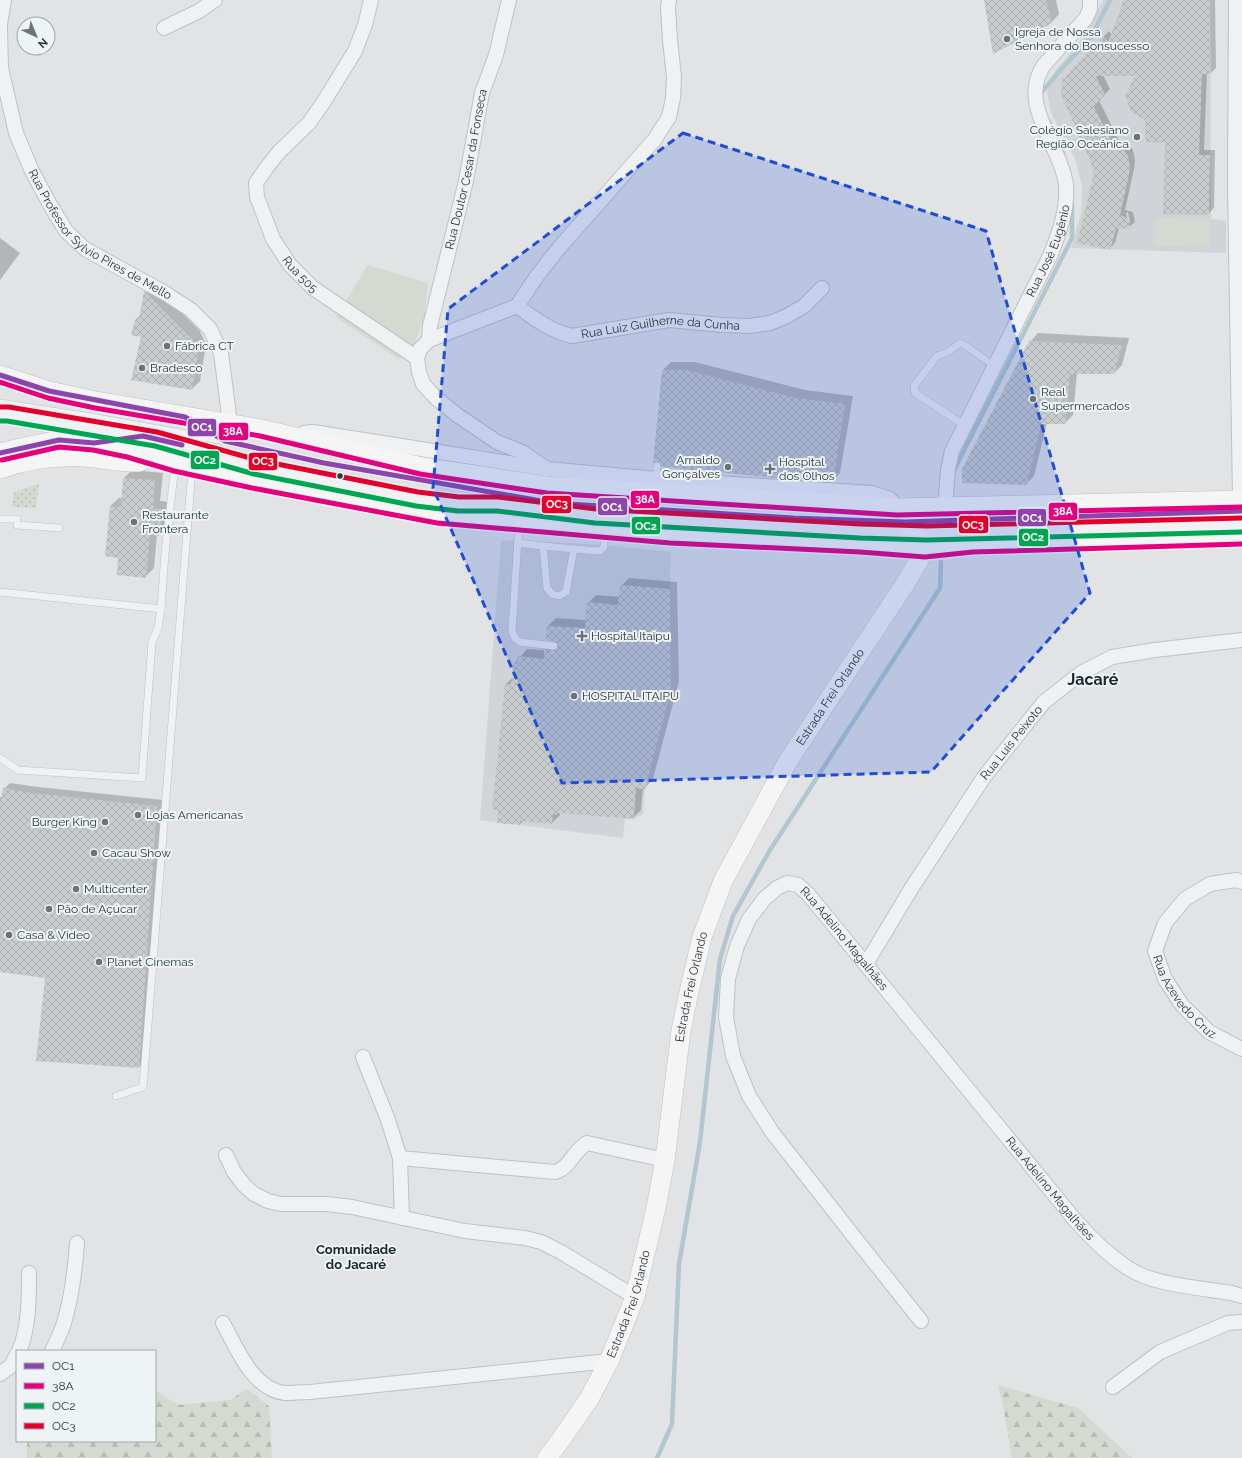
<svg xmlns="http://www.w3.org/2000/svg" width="1242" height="1458" font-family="Raleway,sans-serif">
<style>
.built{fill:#d0d4d8}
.forest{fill:url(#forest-firs)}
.park{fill:url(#park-dots)}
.pitch{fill:#d4d9d1}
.shadow{fill:#0003;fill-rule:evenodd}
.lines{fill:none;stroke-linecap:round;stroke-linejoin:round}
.stream{stroke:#b1c6ce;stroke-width:4.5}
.building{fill:url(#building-cross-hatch)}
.lane-casing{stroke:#bfc1c3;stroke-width:8}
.street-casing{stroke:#bfc1c3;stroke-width:16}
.secondary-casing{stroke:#bfc1c3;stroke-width:20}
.lane{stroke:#f0f1f2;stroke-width:7}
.street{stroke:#f0f1f2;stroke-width:14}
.secondary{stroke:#f5f5f6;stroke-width:19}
.bus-1-casing{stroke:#eef3f5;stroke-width:8}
.bus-2-casing{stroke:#eef3f5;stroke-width:8}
.bus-3-casing{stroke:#eef3f5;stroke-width:8}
.bus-4-casing{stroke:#eef3f5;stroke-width:8}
.bus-1{stroke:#8e44ad;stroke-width:5}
.bus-2{stroke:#e5007d;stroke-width:5}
.bus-3{stroke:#00a651;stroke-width:5}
.bus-4{stroke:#e4002b;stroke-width:5}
.marked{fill:#1d4ed8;fill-opacity:0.2;stroke:#1d4ed8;stroke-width:3;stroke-dasharray:8 5;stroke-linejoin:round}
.poi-dot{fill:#6a7378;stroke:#eef3f5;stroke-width:1.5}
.bus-dot{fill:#2a363d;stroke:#eef3f5;stroke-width:1.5}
.labels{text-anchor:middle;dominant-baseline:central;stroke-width:4;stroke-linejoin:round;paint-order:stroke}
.poi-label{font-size:12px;fill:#2a363d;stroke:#eef3f5;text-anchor:start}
.street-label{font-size:12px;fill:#2a363d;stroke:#eef3f5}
.neighbourhood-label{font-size:13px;font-weight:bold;fill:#1c262d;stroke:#eef3f5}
.district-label{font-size:16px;font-weight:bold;fill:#1c262d;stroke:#eef3f5}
.line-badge{stroke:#eef3f5;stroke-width:1.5}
.badge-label{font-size:11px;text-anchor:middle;font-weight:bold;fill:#fff}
</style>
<defs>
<pattern id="forest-firs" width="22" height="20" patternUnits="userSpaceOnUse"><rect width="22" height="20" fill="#d4d9d1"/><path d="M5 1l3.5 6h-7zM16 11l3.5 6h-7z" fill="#b6bbb4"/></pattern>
<pattern id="park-dots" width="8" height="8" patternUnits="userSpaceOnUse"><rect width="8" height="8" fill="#d4d9d1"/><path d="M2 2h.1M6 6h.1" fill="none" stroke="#b6bbb4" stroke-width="1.8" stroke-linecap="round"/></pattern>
<pattern id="building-cross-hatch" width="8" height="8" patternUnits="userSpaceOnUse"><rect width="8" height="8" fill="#c9cccd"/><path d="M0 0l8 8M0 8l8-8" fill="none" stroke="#adb0b1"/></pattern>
</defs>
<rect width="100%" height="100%" fill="#e1e3e5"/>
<g class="built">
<polygon points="1103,0 1210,0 1211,219 1226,221 1226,253 1071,248 1081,213 1082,187 1076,161 1051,113 1047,91 1055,71 1084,36"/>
<polygon points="518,540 604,545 671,552 670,582 671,690 645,789 643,814 634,819 625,819 623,838 480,820 501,541"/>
</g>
<g class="forest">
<polygon points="998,1385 1078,1408 1132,1458 1012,1458 1004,1410"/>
<polygon points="247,1389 269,1406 272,1458 27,1458 27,1441 155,1441 155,1390 178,1405 230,1400"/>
</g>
<polygon class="park" points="39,484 36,508 12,507 14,492"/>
<g class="pitch">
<polygon points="1156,218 1211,219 1210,247 1155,246"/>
<polygon points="368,265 428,283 424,320 410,354 399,359 336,317"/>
</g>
<g class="shadow">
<polygon points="985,0 1056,0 1059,14 1051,23"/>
<path d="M1124,0h91l1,68 -5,5h-4l-3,77h11l-1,58 -6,6 -42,-71 -20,-23 -10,-45h-33l7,14 -11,11 20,41 7,1 7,8 2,10 -1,9 -9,41 8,2 2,10 -6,5 -10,1 -4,15 -6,6 -17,-86 -30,-68 41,-58 6,-6 3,4zM1128,212l2,11h-2l-2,-10z"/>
<polygon points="0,238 20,253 0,280"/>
<polygon points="153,284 200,331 206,345 200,381 192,389 142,336 135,320 141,315 145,292"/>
<polygon points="1038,333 1129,338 1122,365 1114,373 1077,373 1073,415 1065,423 1047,423 1034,476 1026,484 1030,342"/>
<polygon points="671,362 695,362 805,390 853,396 840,473 832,481 663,370"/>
<polygon points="132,470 163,473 160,501 169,502 167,527 159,535 157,534 154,568 146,576 119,557 110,506 119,498 123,498 124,478"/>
<polygon points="629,578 677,582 679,681 653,779 645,788 643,788 641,810 633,818 560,812 560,815 552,823 524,820 520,824 506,684 513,677 514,664 527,649 545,650 555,641 548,626 556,618 586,620 588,603 596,595 620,597 621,586"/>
<polygon points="10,783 38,787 163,800 145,1061 139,1067 46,978 0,971 0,797 2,797 4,789"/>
</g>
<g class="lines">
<g class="stream">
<polyline points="1040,94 1057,74 1091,37 1110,0"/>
<polyline points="1048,120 1058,139 1063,154"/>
<polyline points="954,470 1072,238 1072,204"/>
<polyline points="942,534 942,510"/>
<polyline points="657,1458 672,1424 679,1264 700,1142 720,959 733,916 770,850 940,588 941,562"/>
</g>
</g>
<g class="building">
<polygon points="984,0 1046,0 1052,23 993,54"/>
<polygon points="1123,0 1210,0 1211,74 1202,74 1199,155 1210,155 1209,215 1163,214 1165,143 1145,142 1145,120 1131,112 1125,96 1135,76 1096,76 1105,95 1094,107 1114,146 1121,147 1128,156 1130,167 1129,175 1120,215 1128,218 1130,228 1116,229 1110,250 1077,243 1094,173 1091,163 1061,95 1062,80 1103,36 1108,42 1121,9"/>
<polygon points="144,291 192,339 198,354 192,390 131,380 141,337 131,335 135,320 139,319"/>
<polygon points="1029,341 1122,345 1114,374 1070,374 1065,424 1041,424 1027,485 962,483 962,469"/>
<polygon points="662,370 686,370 796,398 845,404 833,482 787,479 662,467 659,462 653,463"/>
<polygon points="123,478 155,480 153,509 162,509 159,536 150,535 146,578 117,575 118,558 105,556 110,506 121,507"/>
<polygon points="620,585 670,589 671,690 645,789 636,788 634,819 557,813 557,815 553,814 552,824 520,821 520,825 497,823 498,810 492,810 505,684 511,684 513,663 517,664 518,656 544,659 544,650 556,650 559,647 557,642 545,640 547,626 585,628 587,602 618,605"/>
<polygon points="3,788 31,793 157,806 139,1068 36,1061 45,978 0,972 0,806"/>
</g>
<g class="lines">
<defs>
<g id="lane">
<polyline points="0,403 91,417 225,441 324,463 553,503 794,518 905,522 1242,511"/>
<polyline points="0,414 8,414 156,439 184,446 219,457 255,467 417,499 459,504 497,504 595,516 860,531 927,533 1242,525"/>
<polyline points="197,424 221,439"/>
<polyline points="964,425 915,393 914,386 937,356 948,352 960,343 963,344 996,367"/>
<polyline points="657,479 657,466"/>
<polyline points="0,519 17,519"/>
<polyline points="519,523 512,631 515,638 520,642 554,646"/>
<polyline points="17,525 59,528"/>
<polyline points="518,543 543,546 547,588 552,594 559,596 566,592 574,549 600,551 604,547 604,531"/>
<polyline points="543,546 574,549"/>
<polyline points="0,592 161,609 165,553 175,465"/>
<polyline points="0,758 18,770 142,778 152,642 158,628 161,609"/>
<polyline points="116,1096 143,1087 192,469"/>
</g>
<g id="street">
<path id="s1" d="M371,0l-6,25 -10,26 -32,52 -14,20 -30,29 -12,15 -11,16 1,14 16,42 17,26 23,23 104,70 2,14 4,12 13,14 21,17 40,27 25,10 25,17"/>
<polyline points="1236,0 1235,182 1240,500"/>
<polyline points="0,24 4,0"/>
<path id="s2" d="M0,26l1,42 15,65 15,36 18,34 17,28 19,18 80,44 26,17 19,19 11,24 9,70"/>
<polyline points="164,28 199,11 215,0"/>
<polyline points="517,306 537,276 559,248 655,139 669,117 673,98 674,77 670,40 668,8 669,0"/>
<path id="s3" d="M429,340l1,-14 36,-145 16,-88 14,-38 13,-55"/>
<path id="s4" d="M417,358l3,-9 9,-9 88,-34c18,13 33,25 55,30l97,-16 53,5 27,1 21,-3 17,-7 17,-10 18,-18"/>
<polyline points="304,433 313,432 547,469 657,479 872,493 890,499 897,508"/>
<path id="s5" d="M945,508l3,-38 4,-19 98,-195c9,-22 18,-47 16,-71 -5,-40 -49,-81 -22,-120l42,-47 4,-9v-9"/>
<path id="s6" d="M1242,882l-6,-2 -26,4 -25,15 -20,24 -10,28 10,28 17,26 27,27 33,17"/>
<path id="s7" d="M866,964l45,-75 73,-112 60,-75 37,-29 31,-16 43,-7 87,-10"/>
<polyline points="363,1057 388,1120 400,1158 402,1218"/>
<polyline points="226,1155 234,1172 244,1185 254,1194 268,1201 281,1204 327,1204 352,1207 465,1231 525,1238 541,1242 561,1252 635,1297"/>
<path d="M400,1158l155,14c15,-4 19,-22 32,-29l78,17"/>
<path id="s8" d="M921,1321l-66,-83 -83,-106 -23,-36 -16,-40 -7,-39 2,-38 9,-33 12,-27 16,-21 12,-10 10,-5 11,2 10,9 267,326c16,18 33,35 53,48 24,17 74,20 104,25l10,3"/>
<path d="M223,1323c13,24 30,67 62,70 8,0 16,-1 25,-1l299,-31"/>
<path d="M19,1351c10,-22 10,-54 10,-78"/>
<path d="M52,1351c4,-8 8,-17 11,-25 9,-27 12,-55 14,-83"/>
<polyline points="0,1374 11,1366 17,1354"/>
<polyline points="1113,1387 1160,1352 1228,1323 1242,1322"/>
</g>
<g id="secondary">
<polyline points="0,375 49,391 96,401 261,429 422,467 547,486 897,508 1242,500"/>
<polyline points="0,453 20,448 59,440 94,443 129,450 175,464 253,481 438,516 493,520 546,526 671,536 860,545 925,550 973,545 1242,537"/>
<path d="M0,469c25,-9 55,-13 82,-12 20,1 39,6 58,5"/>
<polyline points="897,508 925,550"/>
<path id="s9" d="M547,1458l13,-17 29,-42 20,-38 26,-64 21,-89 9,-48 16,-129 8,-39 13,-55 21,-56 65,-120 117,-177 20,-34"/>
</g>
</defs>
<use href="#lane" class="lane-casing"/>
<use href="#street" class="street-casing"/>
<use href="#secondary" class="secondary-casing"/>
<use href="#lane" class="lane"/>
<use href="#street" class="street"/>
<use href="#secondary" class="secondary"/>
<defs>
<g id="bus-1">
<polyline points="0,375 49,391 185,417 225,441 324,463 553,503 794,518 905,522 1242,511"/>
<polyline points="0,453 59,440 94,443 143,436 182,445"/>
</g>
<g id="bus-2">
<polyline points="0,382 48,398 95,408 260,436 420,474 547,493 897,515 1242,507"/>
<polyline points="2,460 59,447 93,450 127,457 174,471 252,488 437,523 670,543 860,552 925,557 973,552 1242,544"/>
</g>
<polyline id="bus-3" points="0,421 7,421 155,446 254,474 416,506 458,511 497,511 595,523 860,538 927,540 1242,532"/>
<polyline id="bus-4" points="0,407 9,407 157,432 257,460 418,492 459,497 498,497 596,509 860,524 927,526 1242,518"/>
</defs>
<use href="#bus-1" class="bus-1-casing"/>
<use href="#bus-2" class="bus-2-casing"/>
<use href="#bus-3" class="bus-3-casing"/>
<use href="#bus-4" class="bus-4-casing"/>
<use href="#bus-1" class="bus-1"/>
<use href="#bus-2" class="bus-2"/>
<use href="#bus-3" class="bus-3"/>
<use href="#bus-4" class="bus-4"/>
</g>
<path class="marked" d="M683,133l303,98 104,362 -159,179 -369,11 -129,-295 15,-179z"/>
<g class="poi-dot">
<circle cx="1007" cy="39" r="4"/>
<circle cx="1137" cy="137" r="4"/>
<circle cx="167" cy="346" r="4"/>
<circle cx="142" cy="368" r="4"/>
<circle cx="1033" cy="399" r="4"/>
<circle cx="728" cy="467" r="4"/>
<path d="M768 463h4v4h4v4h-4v4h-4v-4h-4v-4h4z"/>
<circle cx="134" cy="522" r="4"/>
<path d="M580 630h4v4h4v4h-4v4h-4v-4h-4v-4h4z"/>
<circle cx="574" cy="696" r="4"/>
<circle cx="138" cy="815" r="4"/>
<circle cx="105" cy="822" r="4"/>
<circle cx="94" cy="853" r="4"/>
<circle cx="76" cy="889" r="4"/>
<circle cx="49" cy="909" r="4"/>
<circle cx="9" cy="935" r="4"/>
<circle cx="99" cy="962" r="4"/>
</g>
<circle class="bus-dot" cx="340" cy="476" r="3.5"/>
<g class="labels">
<g class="poi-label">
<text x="1015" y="32">Igreja de Nossa<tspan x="1015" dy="14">Senhora do Bonsucesso</tspan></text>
<text x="1129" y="130" text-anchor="end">Colégio Salesiano<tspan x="1129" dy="14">Região Oceânica</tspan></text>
<text x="175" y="346">Fábrica CT</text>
<text x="150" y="368">Bradesco</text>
<text x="1041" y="392">Real<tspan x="1041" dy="14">Supermercados</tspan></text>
<text x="720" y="460" text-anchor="end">Arnaldo<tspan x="720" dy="14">Gonçalves</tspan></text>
<text x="779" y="462">Hospital<tspan x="779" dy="14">dos Olhos</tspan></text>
<text x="142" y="515">Restaurante<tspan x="142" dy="14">Frontera</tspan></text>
<text x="591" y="636">Hospital Itaipu</text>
<text x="582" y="696">HOSPITAL ITAIPU</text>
<text x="146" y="815">Lojas Americanas</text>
<text x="97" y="822" text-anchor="end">Burger King</text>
<text x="102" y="853">Cacau Show</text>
<text x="84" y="889">Multicenter</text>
<text x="57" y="909">Pão de Açúcar</text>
<text x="17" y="935">Casa &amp; Vídeo</text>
<text x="107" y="962">Planet Cinemas</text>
</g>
<g class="street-label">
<text stroke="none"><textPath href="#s3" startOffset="175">Rua Doutor Cesar da Fonseca</textPath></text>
<text stroke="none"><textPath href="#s2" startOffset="246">Rua Professor Sylvio Pires de Mello</textPath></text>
<text stroke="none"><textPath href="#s5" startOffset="280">Rua José Eugênio</textPath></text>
<text stroke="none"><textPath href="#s1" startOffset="323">Rua 505</textPath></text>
<text stroke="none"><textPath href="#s4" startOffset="269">Rua Luiz Guilherne da Cunha</textPath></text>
<text stroke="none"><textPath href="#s9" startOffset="824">Estrada Frei Orlando</textPath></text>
<text stroke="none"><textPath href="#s7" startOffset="265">Rua Luís Peixoto</textPath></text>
<text stroke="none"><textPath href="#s8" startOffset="603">Rua Adelino Magalhães</textPath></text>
<text stroke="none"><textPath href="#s9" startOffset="500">Estrada Frei Orlando</textPath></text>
<text stroke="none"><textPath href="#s6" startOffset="178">Rua Azevedo Cruz</textPath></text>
<text stroke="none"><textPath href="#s8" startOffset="927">Rua Adelino Magalhães</textPath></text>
<text stroke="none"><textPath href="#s9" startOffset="176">Estrada Frei Orlando</textPath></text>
</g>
<g class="neighbourhood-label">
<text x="356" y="1249">Comunidade<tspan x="356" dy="15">do Jacaré</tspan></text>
</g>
<g class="district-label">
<text x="1093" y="679">Jacaré</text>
</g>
</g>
<g class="line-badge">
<rect x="187" y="418" width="30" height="19" rx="4" fill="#8e44ad"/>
<rect x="218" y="422" width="31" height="19" rx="4" fill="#e5007d"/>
<rect x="190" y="450" width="30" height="20" rx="4" fill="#00a651"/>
<rect x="248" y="452" width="30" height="19" rx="4" fill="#e4002b"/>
<rect x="630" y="490" width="30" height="19" rx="4" fill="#e5007d"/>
<rect x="541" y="495" width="31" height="19" rx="4" fill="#e4002b"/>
<rect x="597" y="497" width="31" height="19" rx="4" fill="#8e44ad"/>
<rect x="1048" y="502" width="30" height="19" rx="4" fill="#e5007d"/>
<rect x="1017" y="508" width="30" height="19" rx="4" fill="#8e44ad"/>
<rect x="958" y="515" width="31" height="19" rx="4" fill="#e4002b"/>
<rect x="631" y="516" width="30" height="19" rx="4" fill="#00a651"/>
<rect x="1018" y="528" width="31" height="19" rx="4" fill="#00a651"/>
</g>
<g class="badge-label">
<text x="202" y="431">OC1</text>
<text x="233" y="435">38A</text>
<text x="205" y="464">OC2</text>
<text x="263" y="465">OC3</text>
<text x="645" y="503">38A</text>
<text x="557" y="508">OC3</text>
<text x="612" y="511">OC1</text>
<text x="1063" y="515">38A</text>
<text x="1032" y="522">OC1</text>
<text x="973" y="529">OC3</text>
<text x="646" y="530">OC2</text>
<text x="1033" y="541">OC2</text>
</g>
<rect x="16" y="1350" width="140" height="92" fill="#eef3f5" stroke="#a0a7ab"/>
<rect x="24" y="1363" width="20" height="6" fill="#8e44ad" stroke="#a0a7ab"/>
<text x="52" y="1370" font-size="12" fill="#2a363d">OC1</text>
<rect x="24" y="1383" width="20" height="6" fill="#e5007d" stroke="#a0a7ab"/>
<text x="52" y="1390" font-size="12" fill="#2a363d">38A</text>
<rect x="24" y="1403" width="20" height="6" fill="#00a651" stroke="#a0a7ab"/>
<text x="52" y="1410" font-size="12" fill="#2a363d">OC2</text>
<rect x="24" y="1423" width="20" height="6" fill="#e4002b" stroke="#a0a7ab"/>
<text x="52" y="1430" font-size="12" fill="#2a363d">OC3</text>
<g transform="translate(36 36) rotate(136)"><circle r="19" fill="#eef3f5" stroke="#a0a7ab"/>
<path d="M0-3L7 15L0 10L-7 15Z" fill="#6a7378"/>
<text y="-6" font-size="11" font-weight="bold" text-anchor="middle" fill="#2a363d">N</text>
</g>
</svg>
